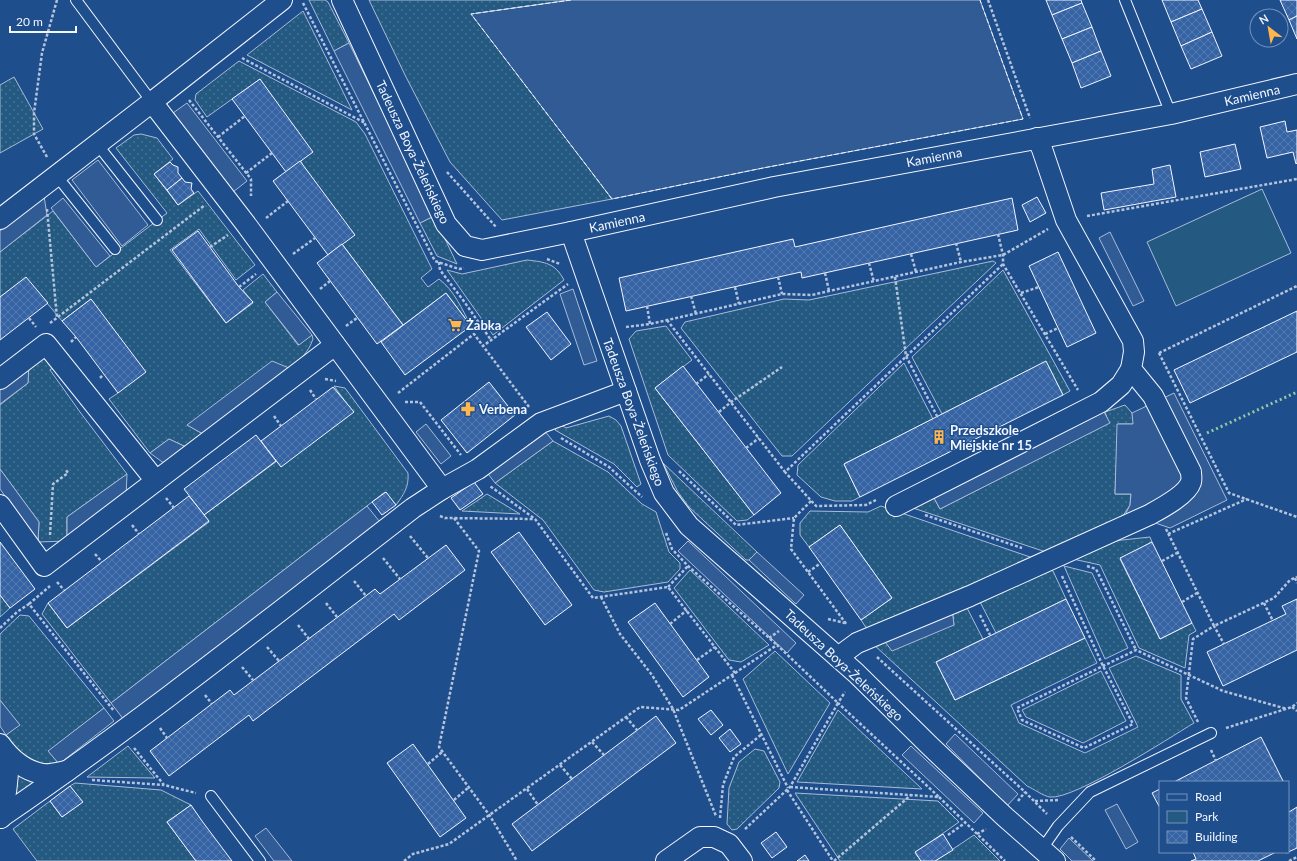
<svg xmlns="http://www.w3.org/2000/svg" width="1297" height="861" font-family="Lato,sans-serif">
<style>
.green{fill:url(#green-dots);stroke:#a8bbd7}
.pitch{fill:#245a82;stroke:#a8bbd7}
.parking{fill:#305b95;stroke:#a8bbd7}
.building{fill:url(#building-cross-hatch);stroke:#f2f6ff}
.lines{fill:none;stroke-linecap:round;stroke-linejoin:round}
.service-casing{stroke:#f2f6ff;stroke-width:12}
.minor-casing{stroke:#f2f6ff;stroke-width:22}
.path{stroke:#b3c4dc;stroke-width:2.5;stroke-dasharray:3 2;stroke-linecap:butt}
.service{stroke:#1f4e8c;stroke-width:10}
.minor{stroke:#1f4e8c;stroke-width:20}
.hedge{stroke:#97c8a6;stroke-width:3;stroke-dasharray:2 3;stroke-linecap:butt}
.fence{stroke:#f2f6ff;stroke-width:1;stroke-dasharray:5 2;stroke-linecap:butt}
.labels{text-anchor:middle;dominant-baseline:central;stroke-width:3;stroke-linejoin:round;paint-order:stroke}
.street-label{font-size:13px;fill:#f2f6ff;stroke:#1f4e8c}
.poi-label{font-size:13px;font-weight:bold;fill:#f2f6ff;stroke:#1f4e8c;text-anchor:start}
</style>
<defs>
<pattern id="green-dots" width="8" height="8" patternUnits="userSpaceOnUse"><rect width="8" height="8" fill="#245a82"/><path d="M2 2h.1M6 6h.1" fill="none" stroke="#447295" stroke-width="1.8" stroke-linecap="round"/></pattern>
<pattern id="building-cross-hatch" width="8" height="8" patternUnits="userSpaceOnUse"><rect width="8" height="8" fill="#3563a3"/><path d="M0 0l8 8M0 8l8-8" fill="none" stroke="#537ab1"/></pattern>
</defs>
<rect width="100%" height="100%" fill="#1f4e8c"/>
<g class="green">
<polygon points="309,0 325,0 328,2 349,43 334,51"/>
<polygon points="369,0 571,0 472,14 612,199 502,220 450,162 406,77"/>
<polygon points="303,11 352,110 247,55"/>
<path d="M239,61l117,61 9,12 67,135 -11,9 7,9 11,-8c15,11 23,30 32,47l-25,-33 -43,32 -61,-81 -82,-165 -53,38 -12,-17 1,-6z"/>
<polygon points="14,77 43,129 0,153 0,85"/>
<path d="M141,134l16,4 16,21 -19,15 24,31 20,-14 57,74 -19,15 -37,-51 -29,21 56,73 27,-20 -10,-13 20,-16 14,18 -12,10 33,43 14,-10 1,4c-5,14 -12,20 -24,29l-102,57 16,9 -17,13 -17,-8 -19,14 -41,-54 9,-6 -27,-94 -29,22 -36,-43 -26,19v-45l53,-41 43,56 71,-54 -51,-65 18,-13z"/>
<polygon points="434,216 457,264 437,256 420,223"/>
<path d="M527,260c18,2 28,3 37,20l-71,55 -46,-65 15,4z"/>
<polygon points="993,261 996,263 792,456 782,456 681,328 685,322 784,299 809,300"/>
<polygon points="1003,270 1070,391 1063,395 1046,362 942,414 912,357"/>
<polygon points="666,326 692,360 655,388 754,515 747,520 737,521 668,455 629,339 636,331"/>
<polygon points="35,357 46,358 55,366 50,370 80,412 127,474 67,517 67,541 38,542 39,522 0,469 0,405 28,383 29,362"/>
<polygon points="904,363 933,419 844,464 860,497 852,501 835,501 821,497 797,475 798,465"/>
<path d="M334,386l11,2 63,85c1,14 -4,21 -12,32l-11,-13 -274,211 -69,-89 6,-11 19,25 142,-106 -5,-7 73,-54 76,-49z"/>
<polygon points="1125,405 1132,413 1134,424 1118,424 1115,494 1131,494 1130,505 1119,522 1049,553 913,508 934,498 940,509 1109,423 1105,412"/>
<polygon points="609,416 616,420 621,426 641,484 637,487 614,464 555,430 560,424 566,428"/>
<polygon points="553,441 608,472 642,504 656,512 669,552 680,563 680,569 668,582 604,592 594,590 543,520 495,483"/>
<polygon points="663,463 757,552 749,560 746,560 689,507 678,492"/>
<polygon points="487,494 520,514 462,511"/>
<polygon points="881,506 1036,559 867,629 861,620 892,598 840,525 809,547 800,535 800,523 810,511 868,512"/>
<polygon points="1150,537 1152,542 1120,559 1160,639 1192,623 1196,631 1189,635 1185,668 1139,648 1100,565 1073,559 1113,541"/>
<polygon points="1064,566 1092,573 1128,648 1105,659"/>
<polygon points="1045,568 1053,571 1066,599 996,633 978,598"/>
<polygon points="690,570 769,645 741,662 729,660 674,588"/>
<polygon points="0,595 10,608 0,617"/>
<path d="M965,604l18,35 -47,23 19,38 130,-62 12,25 -86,42 8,18 66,30 53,-26 -29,-59 27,-12 45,19v24l13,24c-25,15 -120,77 -144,74 -7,-1 -16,-8 -23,-11l-154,-142 81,-19 -2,-17z"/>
<polygon points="20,615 29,616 104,708 49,751 59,764 34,764 21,754 6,735 19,725 0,700 0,634"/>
<polygon points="775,651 830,703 788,774 743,679"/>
<polygon points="1101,671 1126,721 1083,743 1026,717 1022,710"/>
<polygon points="838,710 922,789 797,782"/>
<polygon points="128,746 155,778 87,777"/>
<polygon points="755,749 764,751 780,782 779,788 737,829 732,830 727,824 729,788 739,762"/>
<polygon points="16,771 39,782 10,803"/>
<polygon points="75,783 161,790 191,805 167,822 196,861 37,861 13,829 50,801 62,817 82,802 70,786"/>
<polygon points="795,793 938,801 959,822 915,853 921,861 840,861"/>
<polygon points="974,835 1000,861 935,861"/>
</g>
<polygon class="pitch" points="1262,189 1291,253 1176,306 1147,242"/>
<g class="parking">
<polygon points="571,0 980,0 1023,119 763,168 612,199 471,14"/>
<polygon points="349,43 434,216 420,223 334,51"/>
<polygon points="187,103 247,181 233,192 173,113"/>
<polygon points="98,160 148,225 122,246 72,180"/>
<polygon points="44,196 47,215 0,252 0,231"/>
<polygon points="63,198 110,256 96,267 51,208"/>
<polygon points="1110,232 1144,301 1133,306 1099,238"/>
<polygon points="573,289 597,361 584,365 560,294"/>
<polygon points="277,292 312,335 299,345 265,302"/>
<polygon points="272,361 289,368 203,434 187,425"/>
<polygon points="29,363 28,383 0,404 0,384"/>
<polygon points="1174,393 1227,500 1170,528 1126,513 1130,505 1131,494 1115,494 1117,424 1133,424 1132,413"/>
<polygon points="1104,412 1110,423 940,509 934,498"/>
<polygon points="426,424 451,456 441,464 416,432"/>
<polygon points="543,429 553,441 495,483 486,471"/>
<polygon points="169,439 186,447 165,464 150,453"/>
<polygon points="0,469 39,522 38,542 0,489"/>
<polygon points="127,474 126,497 67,541 67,517"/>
<polygon points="367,506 380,522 124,720 111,703"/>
<polygon points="688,541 796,643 787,653 678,551"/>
<polygon points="757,552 804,595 796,604 749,560"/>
<polygon points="952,608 954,625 892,651 882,638"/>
<polygon points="0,700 20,725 6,735 0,726"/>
<polygon points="104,708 114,721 59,764 48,751"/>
<polygon points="955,734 1018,794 1007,806 946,744"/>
<polygon points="911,746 983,813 974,823 902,755"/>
<polygon points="1117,804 1138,842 1126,849 1105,810"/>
<polygon points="266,828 292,861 274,861 255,836"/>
<polygon points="1069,838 1093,861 1072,861 1060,849"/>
</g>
<g class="building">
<polygon points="1046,0 1081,0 1082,3 1052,15"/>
<polygon points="1162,0 1198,0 1202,9 1171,22"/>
<polygon points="1280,0 1297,0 1297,16 1289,20"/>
<polygon points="1082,3 1092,27 1062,39 1052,15"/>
<polygon points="1202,9 1212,32 1181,46 1171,22"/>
<polygon points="1297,16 1297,39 1289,20"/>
<polygon points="1092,27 1101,51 1072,63 1062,39"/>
<polygon points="1212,32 1222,56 1191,69 1181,46"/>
<polygon points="1101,51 1111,76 1081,88 1072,63"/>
<polygon points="260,79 313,152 286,172 232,99"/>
<polygon points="1285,121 1287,132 1297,130 1297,163 1296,164 1293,152 1267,158 1260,127"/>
<polygon points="1235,144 1241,169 1205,177 1200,152"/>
<polygon points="300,161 355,235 328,255 273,181"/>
<polygon points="170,162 173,165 178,167 178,173 182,178 167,190 154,174"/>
<polygon points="1170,165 1176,197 1104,210 1101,193 1154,184 1152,169"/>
<polygon points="182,178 185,182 192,183 191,189 194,193 178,205 167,190"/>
<polygon points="1037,197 1046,213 1030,222 1022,205"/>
<polygon points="1012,198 1018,230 802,278 801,272 626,311 619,278 793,239 795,247"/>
<polygon points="198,231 239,287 253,302 226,323 172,250"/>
<polygon points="342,244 403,325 377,344 317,263"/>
<polygon points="1058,252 1096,333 1067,347 1029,266"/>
<polygon points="26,277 48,303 0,340 0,297"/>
<polygon points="446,293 471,326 405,375 381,342"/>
<polygon points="91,299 146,372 118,393 76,337 62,321"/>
<polygon points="1297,311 1297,352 1190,403 1174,370"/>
<polygon points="547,312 571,344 551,360 526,327"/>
<polygon points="1046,361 1063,395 860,497 844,464"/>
<polygon points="683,366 781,493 754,515 655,388"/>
<polygon points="489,382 515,415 467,453 441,420"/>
<polygon points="333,387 354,412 281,467 261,441"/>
<polygon points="256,435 276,461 204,515 184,489"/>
<polygon points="474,482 483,494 460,510 451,498"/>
<polygon points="386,492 396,505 382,515 372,502"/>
<polygon points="189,496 209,521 67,628 48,603"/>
<polygon points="840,525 892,598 861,620 809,547"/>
<polygon points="519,532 572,605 545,625 491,552"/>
<polygon points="0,542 35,589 10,608 0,595"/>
<polygon points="1152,542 1192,623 1160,639 1120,558"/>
<polygon points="446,545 465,570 399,620 394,614 253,721 249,715 169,776 150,751 230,690 234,695 375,589 380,594"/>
<polygon points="1066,599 1085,638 955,700 936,662"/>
<polygon points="1297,599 1297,650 1223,686 1207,652 1286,614 1282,606"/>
<polygon points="655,603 709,677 683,697 628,622"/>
<polygon points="711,710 723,725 711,735 698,719"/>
<polygon points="656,716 676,743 532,851 512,824"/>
<polygon points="730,729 741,744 730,752 719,738"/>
<polygon points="1261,737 1283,781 1281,782 1174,782"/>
<polygon points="413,744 466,818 440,837 387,763"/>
<polygon points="70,786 83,802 62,817 50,801"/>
<polygon points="1160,789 1160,808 1152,793"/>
<polygon points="191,805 202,821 232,861 196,861 167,822"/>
<polygon points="1297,807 1297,848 1286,853 1288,852 1288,810 1289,812"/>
<polygon points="776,832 787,847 772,858 761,843"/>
<polygon points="943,834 953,850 935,861 921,861 915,852"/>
<polygon points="1193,852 1205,852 1206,853 1208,852 1276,852 1258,861 1191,861 1196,859"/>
<polygon points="805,855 809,861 797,861"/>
</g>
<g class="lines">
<defs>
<g id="service">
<polyline points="76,0 152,102"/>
<polyline points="1125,0 1171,114"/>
<polyline points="97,144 157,220"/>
<polyline points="56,175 115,249"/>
<polyline points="211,796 260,861"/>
<polyline points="1042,849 1058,826 1090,792 1211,733"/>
</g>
<g id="minor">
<polyline points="342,0 446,224 465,246 482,250 571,232 650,460 664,493 689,526 856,673 930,746 1005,817 1055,861"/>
<polyline points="152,102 282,0"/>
<path d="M0,219l152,-117 93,121 197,266 -29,19c-136,105 -271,213 -413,310"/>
<polyline points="571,232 774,187 1171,114 1297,84"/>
<polyline points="0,379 46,344 156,481"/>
<polyline points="442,489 478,469 541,423 626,391"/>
<polyline points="0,505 44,566 335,345"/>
<polyline points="896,506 1101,402 1121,385 1131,369"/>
<path d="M838,657l19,-14 113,-47 179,-81c11,-6 38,-20 42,-33 1,-3 0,-7 0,-10l-38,-76 -22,-27 3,-17 -1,-11 -67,-121 -24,-71 -5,-11"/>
<path d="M0,744c10,14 25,27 43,30 7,1 17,-2 24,-3"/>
<path d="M1,818c5,-21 8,-41 7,-62"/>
<polyline points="666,861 700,837 714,837 729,844 742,861"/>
</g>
</defs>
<use href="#service" class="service-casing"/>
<use href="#minor" class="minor-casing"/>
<g class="path">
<polyline points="988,0 1030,118"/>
<polyline points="303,3 435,261 459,269 464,268"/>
<polyline points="242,58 365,123"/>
<polyline points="189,100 251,179 251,196"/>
<polyline points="218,137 245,116"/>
<polyline points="47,157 34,134 34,113 42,53 57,0"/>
<polyline points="447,172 496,227"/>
<polyline points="246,173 272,153"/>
<polyline points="47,209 57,318"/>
<polyline points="1087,216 1297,179"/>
<polyline points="266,218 288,201"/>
<polyline points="998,234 1003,255 1003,264 1078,390"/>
<polyline points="956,243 961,262"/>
<polyline points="210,247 228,235"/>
<polyline points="293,254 315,238"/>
<polyline points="911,254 916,272"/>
<polyline points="547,259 560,264"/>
<polyline points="439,262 440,270 463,300 491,340"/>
<polyline points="869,263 874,282"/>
<polyline points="825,273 829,291"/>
<polyline points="778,277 782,294"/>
<polyline points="895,277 906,356 937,416"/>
<polyline points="239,287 256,274"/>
<polyline points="735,287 739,304"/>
<polyline points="320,289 330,281"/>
<polyline points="1021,293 1039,287"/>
<polyline points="691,296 696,314"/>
<polyline points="647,306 650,324"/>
<polyline points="29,318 36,327"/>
<polyline points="667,320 785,472"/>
<polyline points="50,323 205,205"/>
<polyline points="346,326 357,318"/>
<polyline points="626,327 650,324 782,294 812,295 829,291 961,262 1003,255 1048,229"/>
<polyline points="1045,334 1058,328"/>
<polyline points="71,342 76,337"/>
<polyline points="1159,353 1229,493 1297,517"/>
<polyline points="1159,353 1297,286"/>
<polyline points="100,378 104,374"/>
<polyline points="325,379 336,381"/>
<polyline points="696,384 709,374"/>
<polyline points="310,390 316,399"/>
<polyline points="398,393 474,334 483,346"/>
<polyline points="405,402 420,402 461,455"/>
<polyline points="529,407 483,346 568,284"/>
<polyline points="719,412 731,402 782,367"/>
<polyline points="274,416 281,426"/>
<polyline points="561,438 609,467 642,497"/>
<polyline points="746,448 759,438"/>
<polyline points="679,471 736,525 794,518"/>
<polyline points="166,498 174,508"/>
<polyline points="876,500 866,505 816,506 785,472 1003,264"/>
<polyline points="811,501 794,518 791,549 847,625"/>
<polyline points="925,515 1022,548"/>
<polyline points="440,516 445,518 534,519"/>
<polyline points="454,518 479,551 439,747 490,816 517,861"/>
<polyline points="132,525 139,534"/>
<polyline points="1166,529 1214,626 1274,598 1290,580 1297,577"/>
<polyline points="666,533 672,549 688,566 777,645"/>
<polyline points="1168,534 1247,499"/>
<polyline points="50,535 53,484 68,473 66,470"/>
<polyline points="410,536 428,558"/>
<polyline points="95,554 102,562"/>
<polyline points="383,558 400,579"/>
<polyline points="1162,561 1177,553"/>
<polyline points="1087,566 1096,569 1136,650"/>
<polyline points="808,572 821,563"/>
<polyline points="1062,576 1103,666 1133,724 1084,748 1022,720 1017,708 1136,650 1223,691 1287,709"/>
<polyline points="1295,578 1297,583"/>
<polyline points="354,581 366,596"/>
<polyline points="57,582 64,590"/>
<polyline points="668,587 688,566"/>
<polyline points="601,597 620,634 652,675 673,709 716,816"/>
<polyline points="1182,602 1197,593"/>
<polyline points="326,603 337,617"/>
<polyline points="1264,603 1273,621"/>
<polyline points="29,604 50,586"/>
<polyline points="980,615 990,635"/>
<polyline points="828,619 845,623"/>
<polyline points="670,624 687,610"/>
<polyline points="298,625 309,639"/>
<polyline points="0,628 17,612 29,604 114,711"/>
<polyline points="769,638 779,631"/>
<polyline points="267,647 279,661"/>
<polyline points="877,657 1025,792 1047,814"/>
<polyline points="697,660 715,647"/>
<polyline points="242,667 253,680"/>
<polyline points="735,673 777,645 838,703 790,787 744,830"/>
<polyline points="732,675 788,788"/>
<polyline points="205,695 212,704"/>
<polyline points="1292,707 1297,711"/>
<polyline points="626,717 637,730"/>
<polyline points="1198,722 1186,698 1193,639 1214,626 1224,644"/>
<polyline points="160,728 167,738"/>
<polyline points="1226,728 1292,707 1297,703"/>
<polyline points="592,742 604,755"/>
<polyline points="134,748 164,785 196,793"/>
<polyline points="1211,750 1216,761"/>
<polyline points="428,764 442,752"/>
<polyline points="560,765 572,779"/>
<polyline points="92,780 164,785"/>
<polyline points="790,787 939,797 838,703 845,692"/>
<polyline points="527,789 538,805"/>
<polyline points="787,790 833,861"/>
<polyline points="939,797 1005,861"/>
<polyline points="454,800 469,787"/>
<polyline points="1018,801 1025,792"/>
<polyline points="1035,801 1059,800"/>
<polyline points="720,818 723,785 734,757 762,734"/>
<polyline points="977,834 986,829"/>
<polyline points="948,835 965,823"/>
<polyline points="1071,837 1096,861"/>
<polyline points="404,861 413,854 449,844 640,707 679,710 735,673 668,587 593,598 535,519 490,486"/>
<polyline points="834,861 911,795"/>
<polyline points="1289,861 1297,857"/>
</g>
<use href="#service" class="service"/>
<use href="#minor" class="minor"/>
<polyline class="hedge" points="1207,433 1297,392"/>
<polyline class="fence" points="571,0 471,14 612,199 763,168 1023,119 980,0"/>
</g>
<defs>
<symbol id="supermarket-bare" viewBox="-9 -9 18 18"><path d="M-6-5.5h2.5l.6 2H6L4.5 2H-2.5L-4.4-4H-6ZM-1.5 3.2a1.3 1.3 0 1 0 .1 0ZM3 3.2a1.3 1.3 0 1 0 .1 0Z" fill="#ffb74d" stroke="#1f4e8c" stroke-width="2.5" paint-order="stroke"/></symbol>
<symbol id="pharmacy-bare" viewBox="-9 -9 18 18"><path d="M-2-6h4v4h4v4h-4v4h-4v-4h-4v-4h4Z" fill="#ffb74d" stroke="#1f4e8c" stroke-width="2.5" paint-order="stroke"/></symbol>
<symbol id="building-bare" viewBox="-9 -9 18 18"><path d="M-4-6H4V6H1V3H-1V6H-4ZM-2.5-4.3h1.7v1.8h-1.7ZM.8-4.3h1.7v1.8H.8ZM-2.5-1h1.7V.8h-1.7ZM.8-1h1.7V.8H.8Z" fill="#ffb74d" stroke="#1f4e8c" stroke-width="2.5" paint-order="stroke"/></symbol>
</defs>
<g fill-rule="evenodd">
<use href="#supermarket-bare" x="445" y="315" width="20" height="20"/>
<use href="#pharmacy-bare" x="458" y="399" width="20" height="20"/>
<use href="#building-bare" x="929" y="427" width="20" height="20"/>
</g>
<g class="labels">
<g class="street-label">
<text transform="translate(1252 95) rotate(-13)">Kamienna</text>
<text transform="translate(413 152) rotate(65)">Tadeusza Boya-Żeleńskiego</text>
<text transform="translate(934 157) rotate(-11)">Kamienna</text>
<text transform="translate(617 222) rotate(-12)">Kamienna</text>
<text transform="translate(634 412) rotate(70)">Tadeusza Boya-Żeleńskiego</text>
<text transform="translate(844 665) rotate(43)">Tadeusza Boya-Żeleńskiego</text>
</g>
<g class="poi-label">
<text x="466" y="325">Żabka</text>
<text x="479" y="409">Verbena</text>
<text x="950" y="430">Przedszkole<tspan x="950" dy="15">Miejskie nr 15</tspan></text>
</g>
</g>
<rect x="1159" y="781" width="130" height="72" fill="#1f4e8c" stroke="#7391ba"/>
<rect x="1167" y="794" width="20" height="6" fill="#1f4e8c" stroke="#7391ba"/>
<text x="1195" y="801" font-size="12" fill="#f2f6ff">Road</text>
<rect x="1167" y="811" width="20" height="12" fill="#245a82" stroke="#7391ba"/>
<text x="1195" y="821" font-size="12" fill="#f2f6ff">Park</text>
<rect x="1167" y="831" width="20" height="12" fill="url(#building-cross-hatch)" stroke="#7391ba"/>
<text x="1195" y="841" font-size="12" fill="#f2f6ff">Building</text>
<g transform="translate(1269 28) rotate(329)"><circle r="19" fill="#1f4e8c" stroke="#7391ba"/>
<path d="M0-3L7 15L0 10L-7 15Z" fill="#ffb74d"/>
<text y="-6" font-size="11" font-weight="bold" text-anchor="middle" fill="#f2f6ff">N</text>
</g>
<path d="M10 26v6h66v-6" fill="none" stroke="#f2f6ff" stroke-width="2"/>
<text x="16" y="26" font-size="12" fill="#f2f6ff" stroke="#1f4e8c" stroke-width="3" paint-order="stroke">20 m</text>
</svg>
